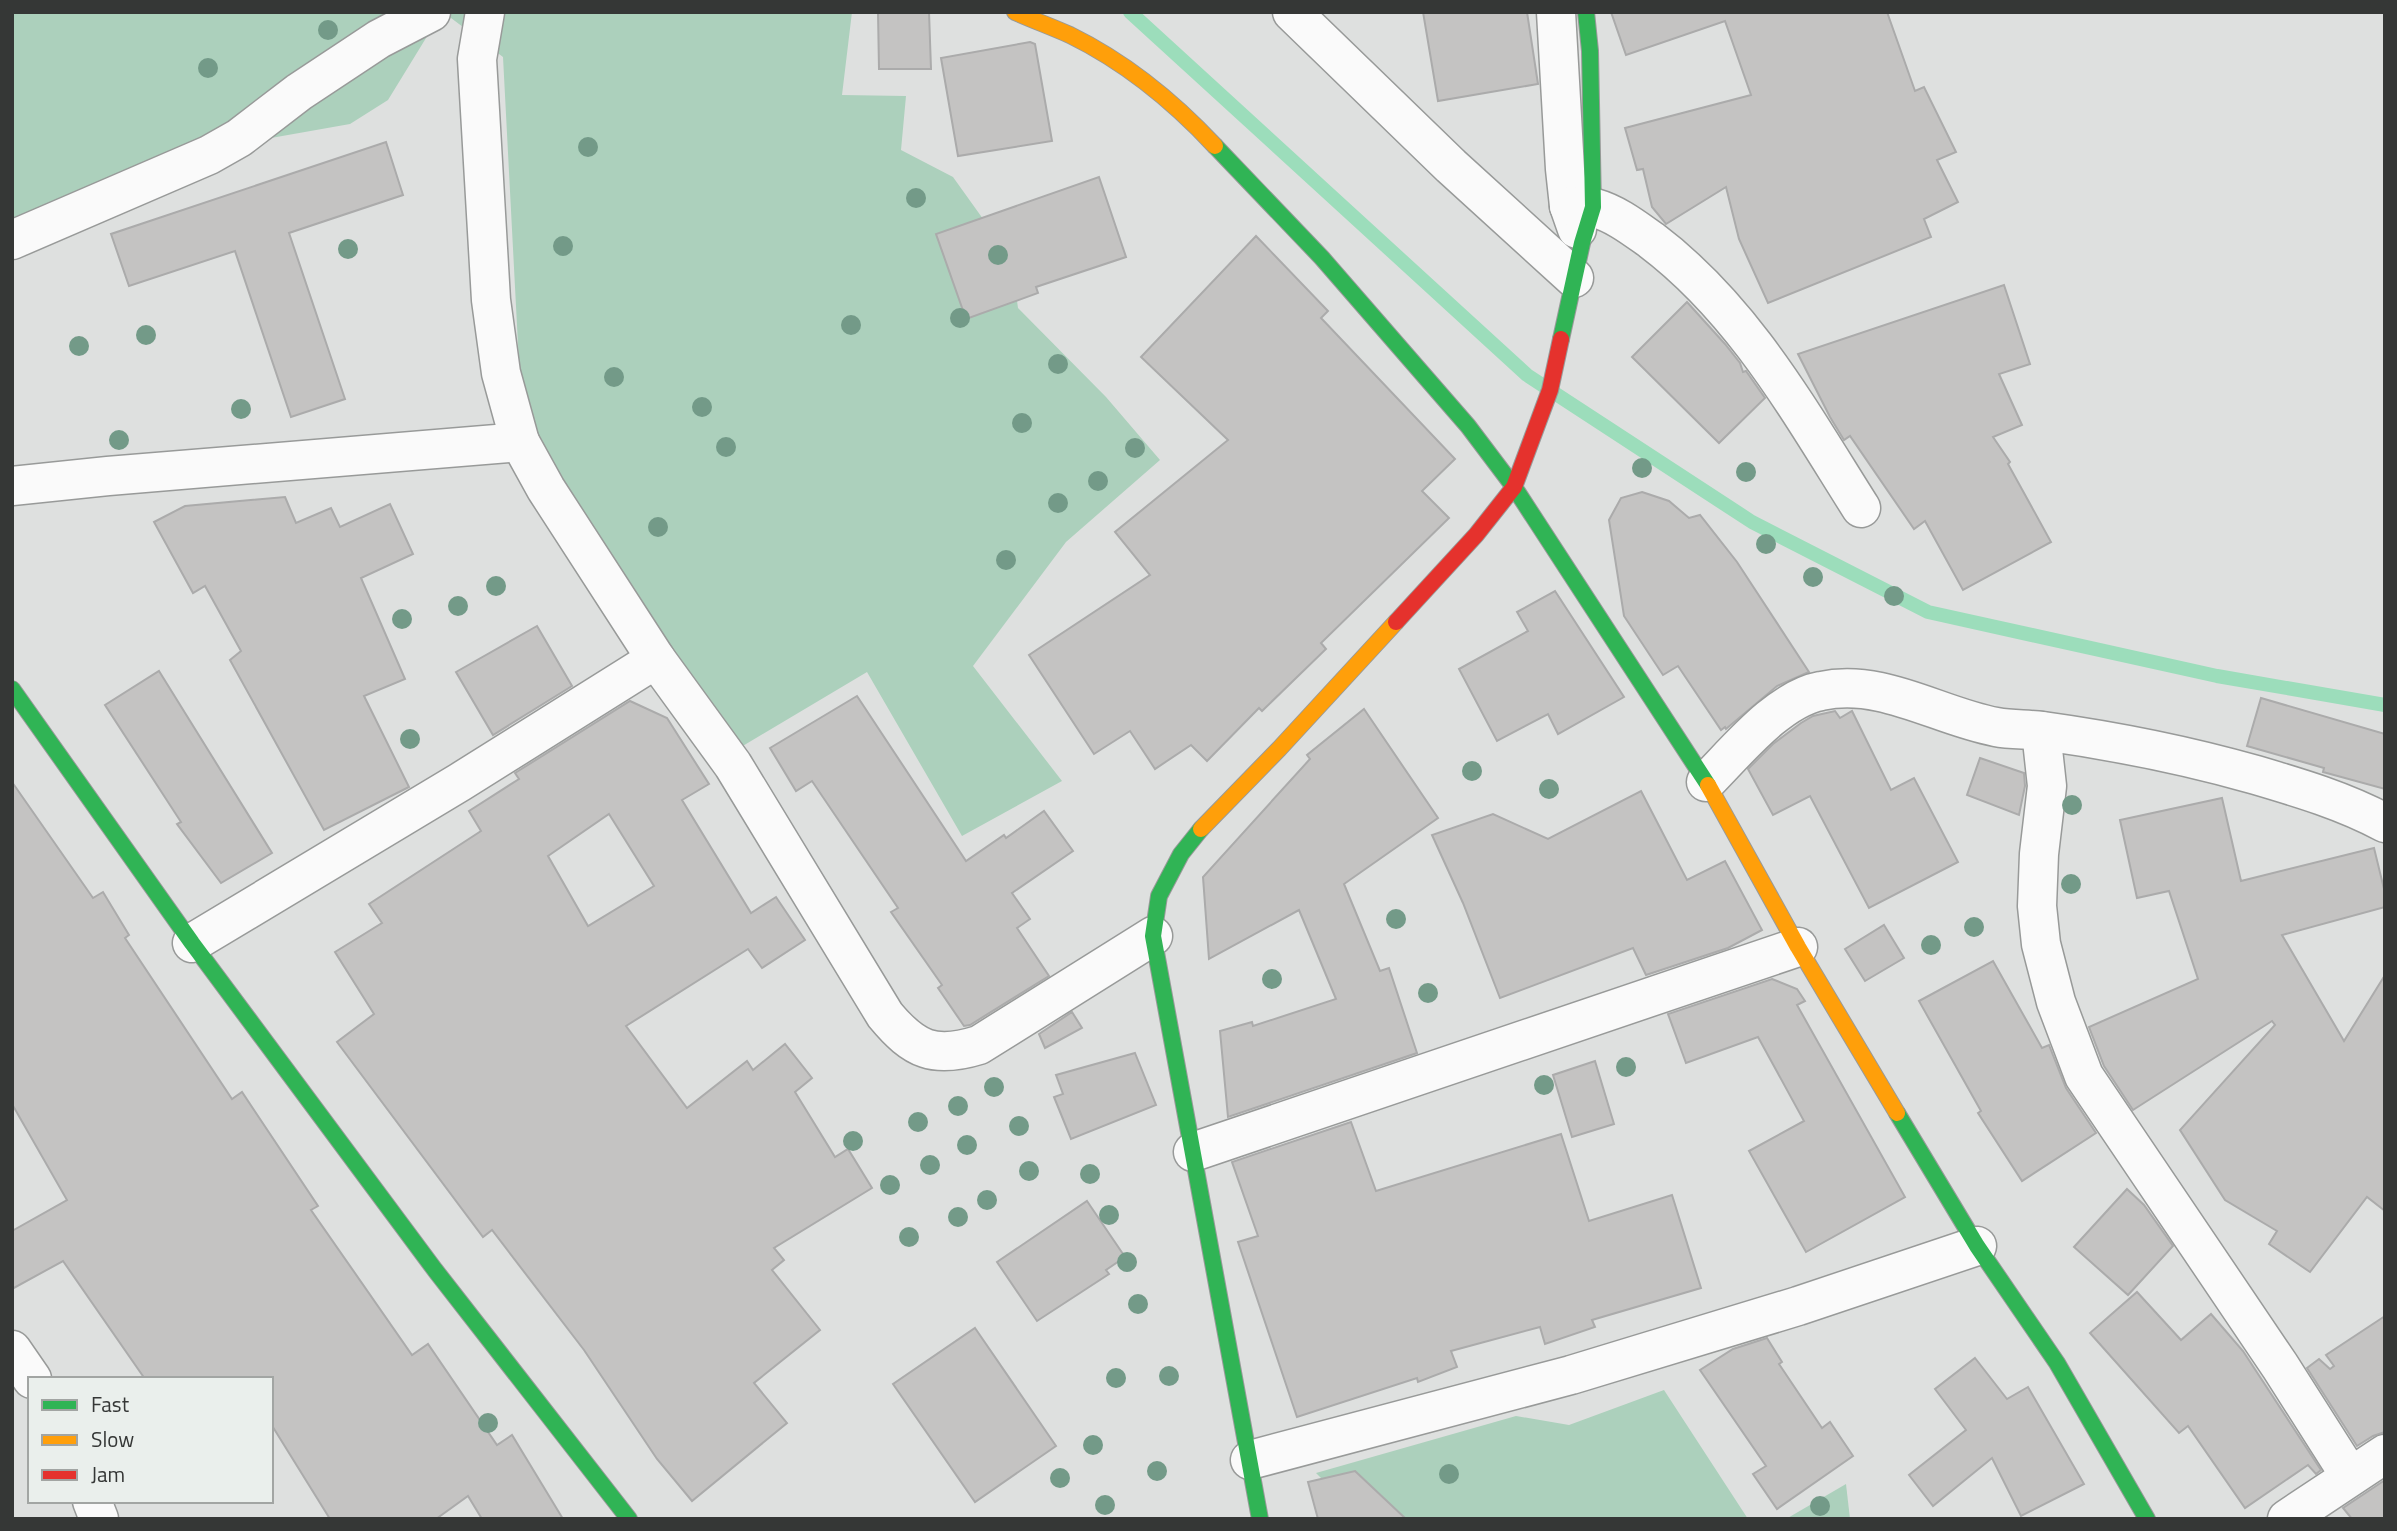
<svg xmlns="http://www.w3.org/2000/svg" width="2397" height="1531" font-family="'Titillium Web',sans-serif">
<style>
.green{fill:#acd0bc}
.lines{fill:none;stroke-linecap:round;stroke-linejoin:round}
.stream{stroke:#9cddbb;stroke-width:14}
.building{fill:#c4c3c2;stroke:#ababab;stroke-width:2;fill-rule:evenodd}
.street-casing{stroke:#989a99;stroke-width:41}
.fast-casing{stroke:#989a99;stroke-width:18}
.slow-casing{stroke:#989a99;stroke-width:18}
.jam-casing{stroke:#989a99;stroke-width:18}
.street{stroke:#fafafa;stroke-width:38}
.fast{stroke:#30b455;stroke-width:16}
.slow{stroke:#ff9f0a;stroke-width:16}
.jam{stroke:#e5322d;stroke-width:16}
.tree{fill:#739a88}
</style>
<rect width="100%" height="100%" fill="#dee0df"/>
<g class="green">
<polygon points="12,12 442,12 388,100 350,124 221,147 12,233"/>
<polygon points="443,12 852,12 842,95 906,96 901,150 953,177 1011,258 1018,308 1106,397 1160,460 1066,542 973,666 1062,781 962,836 867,672 726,756 593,574 521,402 503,57"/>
<polygon points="1664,1390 1748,1519 1362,1519 1316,1473 1516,1416 1569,1425"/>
<polygon points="1846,1484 1850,1519 1786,1519"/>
</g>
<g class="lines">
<polyline class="stream" points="1130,12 1527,375 1752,522 1928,612 2217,676 2385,705"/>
</g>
<g class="building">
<polygon points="878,12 929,12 931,69 879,69"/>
<polygon points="1423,12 1527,12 1538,84 1438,101"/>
<polygon points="1611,12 1887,12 1915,91 1924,87 1956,152 1937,160 1958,202 1924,219 1931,237 1768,303 1739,239 1726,187 1666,224 1652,207 1643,169 1637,170 1625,128 1751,95 1725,21 1626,55"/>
<polygon points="1030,42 1035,44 1052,141 958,156 941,58"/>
<polygon points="386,142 403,195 289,233 345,399 291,417 235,251 129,286 111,234"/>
<polygon points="1099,177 1126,257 1036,287 1038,293 966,319 936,234"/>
<polygon points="1256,236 1328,311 1321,318 1455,459 1422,491 1449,518 1321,643 1326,649 1262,711 1259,708 1207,761 1191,745 1155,769 1130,731 1094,754 1029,655 1150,575 1115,532 1228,440 1141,357"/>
<polygon points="2004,285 2030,364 1999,374 2022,425 1993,437 2010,462 2008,464 2051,542 1963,590 1925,521 1914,529 1850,436 1844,440 1830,417 1798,354"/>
<polygon points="1687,302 1725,344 1740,363 1743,372 1746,371 1765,398 1719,443 1632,357"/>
<polygon points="1642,492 1669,501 1689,518 1700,515 1737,562 1809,672 1777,686 1726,729 1725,727 1721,730 1678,666 1663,675 1624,616 1609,520 1621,498"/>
<polygon points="285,497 296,523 331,508 340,527 390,504 413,554 361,578 405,679 364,696 409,787 324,830 230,660 241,651 205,586 193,593 154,522 185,506"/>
<polygon points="1555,591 1624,697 1558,734 1548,714 1497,741 1459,669 1528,631 1517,612"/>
<polygon points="537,626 572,686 493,735 456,672"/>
<polygon points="159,671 272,853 221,883 177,824 181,822 105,705"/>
<polygon points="857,696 966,861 1004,835 1006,838 1044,811 1073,851 1012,893 1030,919 1017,928 1049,976 970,1025 964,1026 938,988 942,985 891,912 898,908 812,781 796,791 770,748"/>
<polygon points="2261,698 2385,734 2385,789 2323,772 2324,768 2247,746"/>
<path d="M630,701l37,17 42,66 -27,16 69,113 25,-16 29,43 -43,28 -14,-19 -122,77 61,82 60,-47 6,9 32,-26 27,34 -17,14 40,65 13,-8 24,39 -98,60 10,12 -12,10 48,60 -66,53 33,40 -95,78 -35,-42 -73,-109 -92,-120 -9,7 -146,-195 37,-28 -39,-62 47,-29 -13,-19 112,-73 -12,-20 50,-32 -4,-6zM609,814l45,72 -66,40 -40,-70z"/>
<polygon points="1364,709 1438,818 1344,884 1380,971 1389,968 1417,1053 1228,1117 1220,1031 1252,1022 1253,1026 1336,999 1299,910 1209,959 1203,877 1310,759 1307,755"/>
<polygon points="1835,711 1840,718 1852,711 1891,790 1914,778 1958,862 1869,908 1810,796 1773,815 1748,769 1773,744 1801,723 1813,716"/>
<polygon points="1980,758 2024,773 2025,786 2019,815 1967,795"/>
<polygon points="12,782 93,898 103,892 129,935 125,938 232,1099 242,1092 318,1206 311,1210 412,1355 428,1344 497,1445 512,1435 563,1519 482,1519 468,1496 436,1519 330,1519 271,1424 271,1379 145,1379 63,1261 12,1289 12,1231 67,1200 12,1104"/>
<polygon points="1641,791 1687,880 1725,861 1762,930 1728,948 1646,975 1633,948 1500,998 1463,903 1432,835 1493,814 1548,839"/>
<polygon points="2222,798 2241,881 2374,848 2385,893 2385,907 2282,935 2344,1041 2385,975 2385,1211 2367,1197 2310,1272 2269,1244 2277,1231 2225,1200 2180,1130 2275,1025 2272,1021 2133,1110 2104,1066 2089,1027 2198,979 2169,891 2137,898 2120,820"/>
<polygon points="1884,925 1904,958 1865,981 1845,949"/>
<polygon points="1993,961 2042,1048 2049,1045 2066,1088 2096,1133 2022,1181 1978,1113 1981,1111 1919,1001"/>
<polygon points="1772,979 1797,989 1805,1001 1797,1005 1905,1197 1806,1252 1749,1151 1804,1121 1758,1037 1686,1063 1668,1014"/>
<polygon points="1072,1012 1082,1028 1045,1048 1039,1034"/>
<polygon points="1135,1053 1156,1105 1071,1139 1054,1097 1063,1094 1056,1075"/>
<polygon points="1595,1061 1614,1124 1572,1137 1553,1075"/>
<polygon points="1351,1122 1376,1191 1561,1134 1589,1221 1672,1195 1701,1288 1592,1320 1595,1327 1545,1344 1540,1327 1451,1351 1457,1367 1418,1382 1417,1378 1297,1417 1238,1242 1258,1236 1232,1162"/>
<polygon points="2127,1189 2144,1205 2173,1246 2128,1295 2074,1247"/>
<polygon points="1087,1201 1125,1257 1106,1270 1109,1274 1037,1321 997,1262"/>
<polygon points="2137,1292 2181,1340 2211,1314 2243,1351 2321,1470 2316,1474 2308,1465 2245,1508 2188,1426 2179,1433 2090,1333"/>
<polygon points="2385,1316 2385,1432 2373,1436 2357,1446 2307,1368 2319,1359 2330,1369 2334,1366 2326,1355"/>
<polygon points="975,1328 1056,1446 975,1502 893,1384"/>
<polygon points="1767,1338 1782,1362 1779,1364 1822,1428 1830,1422 1853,1456 1777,1509 1753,1474 1766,1466 1700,1370 1733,1349"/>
<polygon points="1975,1358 2007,1399 2028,1387 2084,1484 2021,1516 1992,1458 1933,1506 1909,1475 1966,1430 1935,1389"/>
<polygon points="1355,1471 1406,1519 1318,1519 1308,1482"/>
<polygon points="2385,1480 2385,1519 2352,1519 2343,1508"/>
</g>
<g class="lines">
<defs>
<g id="street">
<polyline points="1292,12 1451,166 1574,278"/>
<polyline points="1556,12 1565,169 1569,206 1577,229"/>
<path d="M1569,206c8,0 18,0 26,2 21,6 39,20 56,32 93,70 149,172 210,268"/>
<polyline points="12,240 209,155 239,138 299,92 379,39 431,12"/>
<path d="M520,442l26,47 110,170 77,106 152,250c29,35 49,44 94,30l174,-109"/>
<polyline points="12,486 108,476 520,442 501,373 491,300 477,59 485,12"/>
<polyline points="2041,731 2047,786 2039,854 2037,906 2041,944 2056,1002 2084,1076 2280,1366 2350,1476"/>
<path d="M1706,782c30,-30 72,-83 115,-91 62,-13 116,25 175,36 15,3 31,2 47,4 72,10 143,24 213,44 44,13 88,26 129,48"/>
<polyline points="192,943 460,782 656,659"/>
<polyline points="1193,1152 1798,947"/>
<polyline points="12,1350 32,1379"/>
<polyline points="1250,1460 1571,1375 1798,1306 1977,1246"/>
<polyline points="92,1501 99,1519"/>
<polyline points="2287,1519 2385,1454"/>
</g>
<g id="fast">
<polyline points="1215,146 1322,258 1468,426 1514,487 1708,785"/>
<polyline points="1561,339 1582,243 1593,207 1590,51 1586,12"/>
<polyline points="12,689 192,943 435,1270 629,1519"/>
<polyline points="1201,829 1181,854 1159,896 1153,936 1260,1519"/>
<polyline points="1897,1113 1977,1246 2057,1363 2147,1519"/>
</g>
<g id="slow">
<path d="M1015,12c18,8 37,15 55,23 55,27 104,67 145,111"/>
<polyline points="1708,785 1798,947 1897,1113"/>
<polyline points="1201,829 1279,749 1396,622"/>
</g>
<polyline id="jam" points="1396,622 1476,535 1514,487 1550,390 1561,339"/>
</defs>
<use href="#street" class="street-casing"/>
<use href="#fast" class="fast-casing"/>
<use href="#slow" class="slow-casing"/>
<use href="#jam" class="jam-casing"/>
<use href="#street" class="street"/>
<use href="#fast" class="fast"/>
<use href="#slow" class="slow"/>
<use href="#jam" class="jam"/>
</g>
<g class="tree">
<circle cx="328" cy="30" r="10"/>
<circle cx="208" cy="68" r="10"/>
<circle cx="588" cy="147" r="10"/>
<circle cx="916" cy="198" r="10"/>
<circle cx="563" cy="246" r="10"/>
<circle cx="348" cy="249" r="10"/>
<circle cx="998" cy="255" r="10"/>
<circle cx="960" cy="318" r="10"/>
<circle cx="851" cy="325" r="10"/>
<circle cx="146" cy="335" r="10"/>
<circle cx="79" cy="346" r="10"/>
<circle cx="1058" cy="364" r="10"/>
<circle cx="614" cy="377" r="10"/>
<circle cx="702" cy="407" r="10"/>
<circle cx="241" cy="409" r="10"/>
<circle cx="1022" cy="423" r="10"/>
<circle cx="119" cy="440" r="10"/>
<circle cx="726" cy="447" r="10"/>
<circle cx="1135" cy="448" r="10"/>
<circle cx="1642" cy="468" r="10"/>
<circle cx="1746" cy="472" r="10"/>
<circle cx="1098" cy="481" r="10"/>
<circle cx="1058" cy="503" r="10"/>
<circle cx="658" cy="527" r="10"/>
<circle cx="1766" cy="544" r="10"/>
<circle cx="1006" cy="560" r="10"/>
<circle cx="1813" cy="577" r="10"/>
<circle cx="496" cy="586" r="10"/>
<circle cx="1894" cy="596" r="10"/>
<circle cx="458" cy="606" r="10"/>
<circle cx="402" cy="619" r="10"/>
<circle cx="410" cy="739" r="10"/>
<circle cx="1472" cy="771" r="10"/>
<circle cx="1549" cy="789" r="10"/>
<circle cx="2072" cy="805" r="10"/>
<circle cx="2071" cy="884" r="10"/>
<circle cx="1396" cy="919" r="10"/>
<circle cx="1974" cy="927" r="10"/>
<circle cx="1931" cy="945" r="10"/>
<circle cx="1272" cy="979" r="10"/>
<circle cx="1428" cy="993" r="10"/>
<circle cx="1626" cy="1067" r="10"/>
<circle cx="1544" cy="1085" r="10"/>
<circle cx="994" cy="1087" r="10"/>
<circle cx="958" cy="1106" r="10"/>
<circle cx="918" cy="1122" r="10"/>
<circle cx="1019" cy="1126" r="10"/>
<circle cx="853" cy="1141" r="10"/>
<circle cx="967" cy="1145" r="10"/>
<circle cx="930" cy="1165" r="10"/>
<circle cx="1029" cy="1171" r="10"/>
<circle cx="1090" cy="1174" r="10"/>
<circle cx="890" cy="1185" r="10"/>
<circle cx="987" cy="1200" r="10"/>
<circle cx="1109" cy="1215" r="10"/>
<circle cx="958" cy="1217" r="10"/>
<circle cx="909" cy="1237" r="10"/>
<circle cx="1127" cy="1262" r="10"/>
<circle cx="1138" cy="1304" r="10"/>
<circle cx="1169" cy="1376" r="10"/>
<circle cx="1116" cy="1378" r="10"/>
<circle cx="488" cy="1423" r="10"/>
<circle cx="1093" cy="1445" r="10"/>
<circle cx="1157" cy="1471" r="10"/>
<circle cx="1449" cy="1474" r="10"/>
<circle cx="1060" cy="1478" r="10"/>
<circle cx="1105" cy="1505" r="10"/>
<circle cx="1820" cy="1506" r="10"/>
</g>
<rect width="2397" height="1531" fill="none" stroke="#353736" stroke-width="28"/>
<rect x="28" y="1377" width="245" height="126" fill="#eaefec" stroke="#a2a5a3" stroke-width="2"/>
<rect x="42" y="1400" width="35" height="10" fill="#30b455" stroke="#a2a5a3" stroke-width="2"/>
<text x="91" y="1412" font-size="21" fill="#353736">Fast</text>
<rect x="42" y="1435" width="35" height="10" fill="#ff9f0a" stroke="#a2a5a3" stroke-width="2"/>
<text x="91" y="1447" font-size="21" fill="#353736">Slow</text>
<rect x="42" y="1470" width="35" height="10" fill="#e5322d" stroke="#a2a5a3" stroke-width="2"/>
<text x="91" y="1482" font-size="21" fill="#353736">Jam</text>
</svg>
